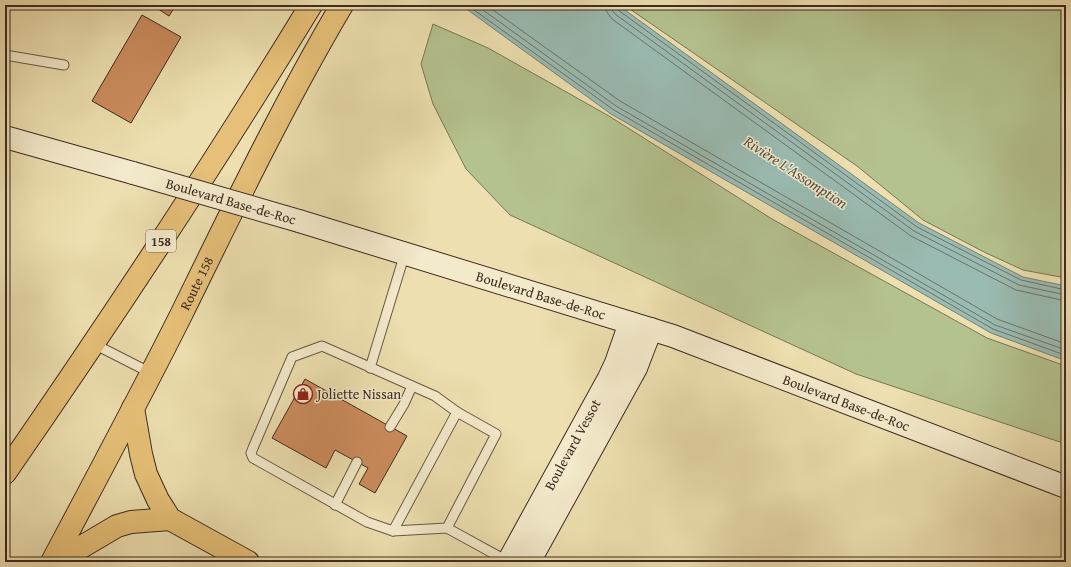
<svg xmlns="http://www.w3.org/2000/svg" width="1071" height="567" font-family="'Gentium Book Plus',serif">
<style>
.green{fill:#b4c28e;stroke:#787658}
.water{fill:#9abbb2;stroke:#758178}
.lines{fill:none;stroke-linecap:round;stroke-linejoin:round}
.shore{stroke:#6c736a;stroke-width:1}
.building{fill:#cc8c5d;stroke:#3d2b22}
.lane-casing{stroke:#695845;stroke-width:11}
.secondary-casing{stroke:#3d2b22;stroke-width:24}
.highway-casing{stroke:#3d2b22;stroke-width:24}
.lane{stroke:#f3eacb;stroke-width:9}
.secondary{stroke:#f3eacb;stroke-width:22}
.highway{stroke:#e6c078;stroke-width:22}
.secondary-bridge-casing{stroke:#3d2b22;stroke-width:24;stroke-linecap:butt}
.secondary-bridge{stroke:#f3eacb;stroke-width:22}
.labels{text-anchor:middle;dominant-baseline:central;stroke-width:3;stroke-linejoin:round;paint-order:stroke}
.shield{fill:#f3eacb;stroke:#746455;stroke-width:1}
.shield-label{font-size:13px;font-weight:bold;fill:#3d2b22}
.street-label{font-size:14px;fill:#3d2b22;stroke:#f3eacb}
.poi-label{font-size:14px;fill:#3d2b22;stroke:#f3eacb;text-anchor:start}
.water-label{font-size:15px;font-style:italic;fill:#544f46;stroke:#f3eacb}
</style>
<rect width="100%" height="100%" fill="#eddfaf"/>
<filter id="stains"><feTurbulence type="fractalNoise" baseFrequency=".005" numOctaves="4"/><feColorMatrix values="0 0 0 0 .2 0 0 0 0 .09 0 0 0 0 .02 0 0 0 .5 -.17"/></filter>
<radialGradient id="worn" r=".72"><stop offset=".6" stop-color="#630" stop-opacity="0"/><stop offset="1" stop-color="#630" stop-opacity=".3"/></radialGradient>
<g class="green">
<polygon points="624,5 1066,5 1066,278 1023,270 984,252 923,220 857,166"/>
<polygon points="433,24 488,48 609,116 772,219 987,338 1060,364 1066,364 1066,444 856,374 510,215 466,169 433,104 421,64"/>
</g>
<polygon class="water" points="461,5 618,5 919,223 1023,277 1066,286 1066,359 1061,359 991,333 611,114"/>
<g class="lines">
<g class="shore">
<polyline points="467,5 614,110 993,329 1062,354 1066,355"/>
<polyline points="476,5 616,106 995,325 1066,350"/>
<polyline points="486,5 620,101 997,319 1066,344"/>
<polyline points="605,5 607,12 612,19 911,236 1016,290 1066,301"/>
<polyline points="611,5 612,10 615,14 914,231 1019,285 1066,295"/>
<polyline points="616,5 618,10 917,227 1021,280 1066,290"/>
</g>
</g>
<g class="building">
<polygon points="152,5 176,5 169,16"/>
<polygon points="142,15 181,37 131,123 92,101"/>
<polygon points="305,379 407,436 375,493 359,484 368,468 335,450 326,468 272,438"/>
</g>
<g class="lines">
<defs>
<g id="lane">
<polyline points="5,55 64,65"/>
<polyline points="94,344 151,373"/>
<polyline points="370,368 405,253"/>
<polyline points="390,427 404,404 412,386"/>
<polyline points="335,505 357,462"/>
<polyline points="447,528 496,434 457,412 393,531 447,528 509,562"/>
<polyline points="393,531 367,522 253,458 251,453 253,448 292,357 322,346 435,396 457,412"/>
</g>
<g id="secondary">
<polyline points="5,137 133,173"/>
<path id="s1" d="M299,221l374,115 393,151"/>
<path id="s2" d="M508,562l101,-184 7,-15 14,-40"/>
<polyline points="529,562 636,368 651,329"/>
</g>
<g id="highway">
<polyline points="133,408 141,454 146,474 158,500 170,519 248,562"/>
<path d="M5,473c106,-153 209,-309 306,-468"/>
<path id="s3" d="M52,562c44,-83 88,-165 130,-249 51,-104 101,-208 160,-308"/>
<polyline points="56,562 117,526 131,522 170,519"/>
</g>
</defs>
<use href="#lane" class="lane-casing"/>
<use href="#secondary" class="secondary-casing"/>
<use href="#highway" class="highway-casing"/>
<use href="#lane" class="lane"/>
<use href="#secondary" class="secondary"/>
<use href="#highway" class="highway"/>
<defs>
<g id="secondary-bridge">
<path id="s4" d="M133,173l166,48"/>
</g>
</defs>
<use href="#secondary-bridge" class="secondary-bridge-casing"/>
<use href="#secondary-bridge" class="secondary-bridge"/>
</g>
<defs>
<symbol id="shop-ring" viewBox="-11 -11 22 22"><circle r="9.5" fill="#f3eacb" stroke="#8f2418" stroke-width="1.5"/><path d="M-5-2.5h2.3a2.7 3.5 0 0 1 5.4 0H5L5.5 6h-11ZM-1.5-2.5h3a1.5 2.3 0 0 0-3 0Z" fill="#8f2418"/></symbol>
</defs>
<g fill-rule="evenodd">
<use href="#shop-ring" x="292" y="383" width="22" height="22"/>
</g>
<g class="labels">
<rect class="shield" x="146" y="230" width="30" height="22" rx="3"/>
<g class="shield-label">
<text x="161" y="241">158</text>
</g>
<g class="street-label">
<text stroke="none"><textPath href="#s4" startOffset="102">Boulevard Base-de-Roc</textPath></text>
<text stroke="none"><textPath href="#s3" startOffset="314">Route 158</textPath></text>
<text stroke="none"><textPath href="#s1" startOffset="253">Boulevard Base-de-Roc</textPath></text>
<text stroke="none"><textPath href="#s1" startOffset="577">Boulevard Base-de-Roc</textPath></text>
<text stroke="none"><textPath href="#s2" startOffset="134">Boulevard Vessot</textPath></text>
</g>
<g class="poi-label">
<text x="317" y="394">Joliette Nissan</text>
</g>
<g class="water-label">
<text transform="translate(796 172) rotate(33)">Rivière L'Assomption</text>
</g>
</g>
<rect width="1071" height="567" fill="none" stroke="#eddfaf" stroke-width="20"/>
<rect x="6" y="6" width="1059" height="555" fill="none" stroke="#3d2b22" stroke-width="2"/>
<rect x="10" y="10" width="1051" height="547" fill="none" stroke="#3d2b22"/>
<rect width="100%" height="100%" filter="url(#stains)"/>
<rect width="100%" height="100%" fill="url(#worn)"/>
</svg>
